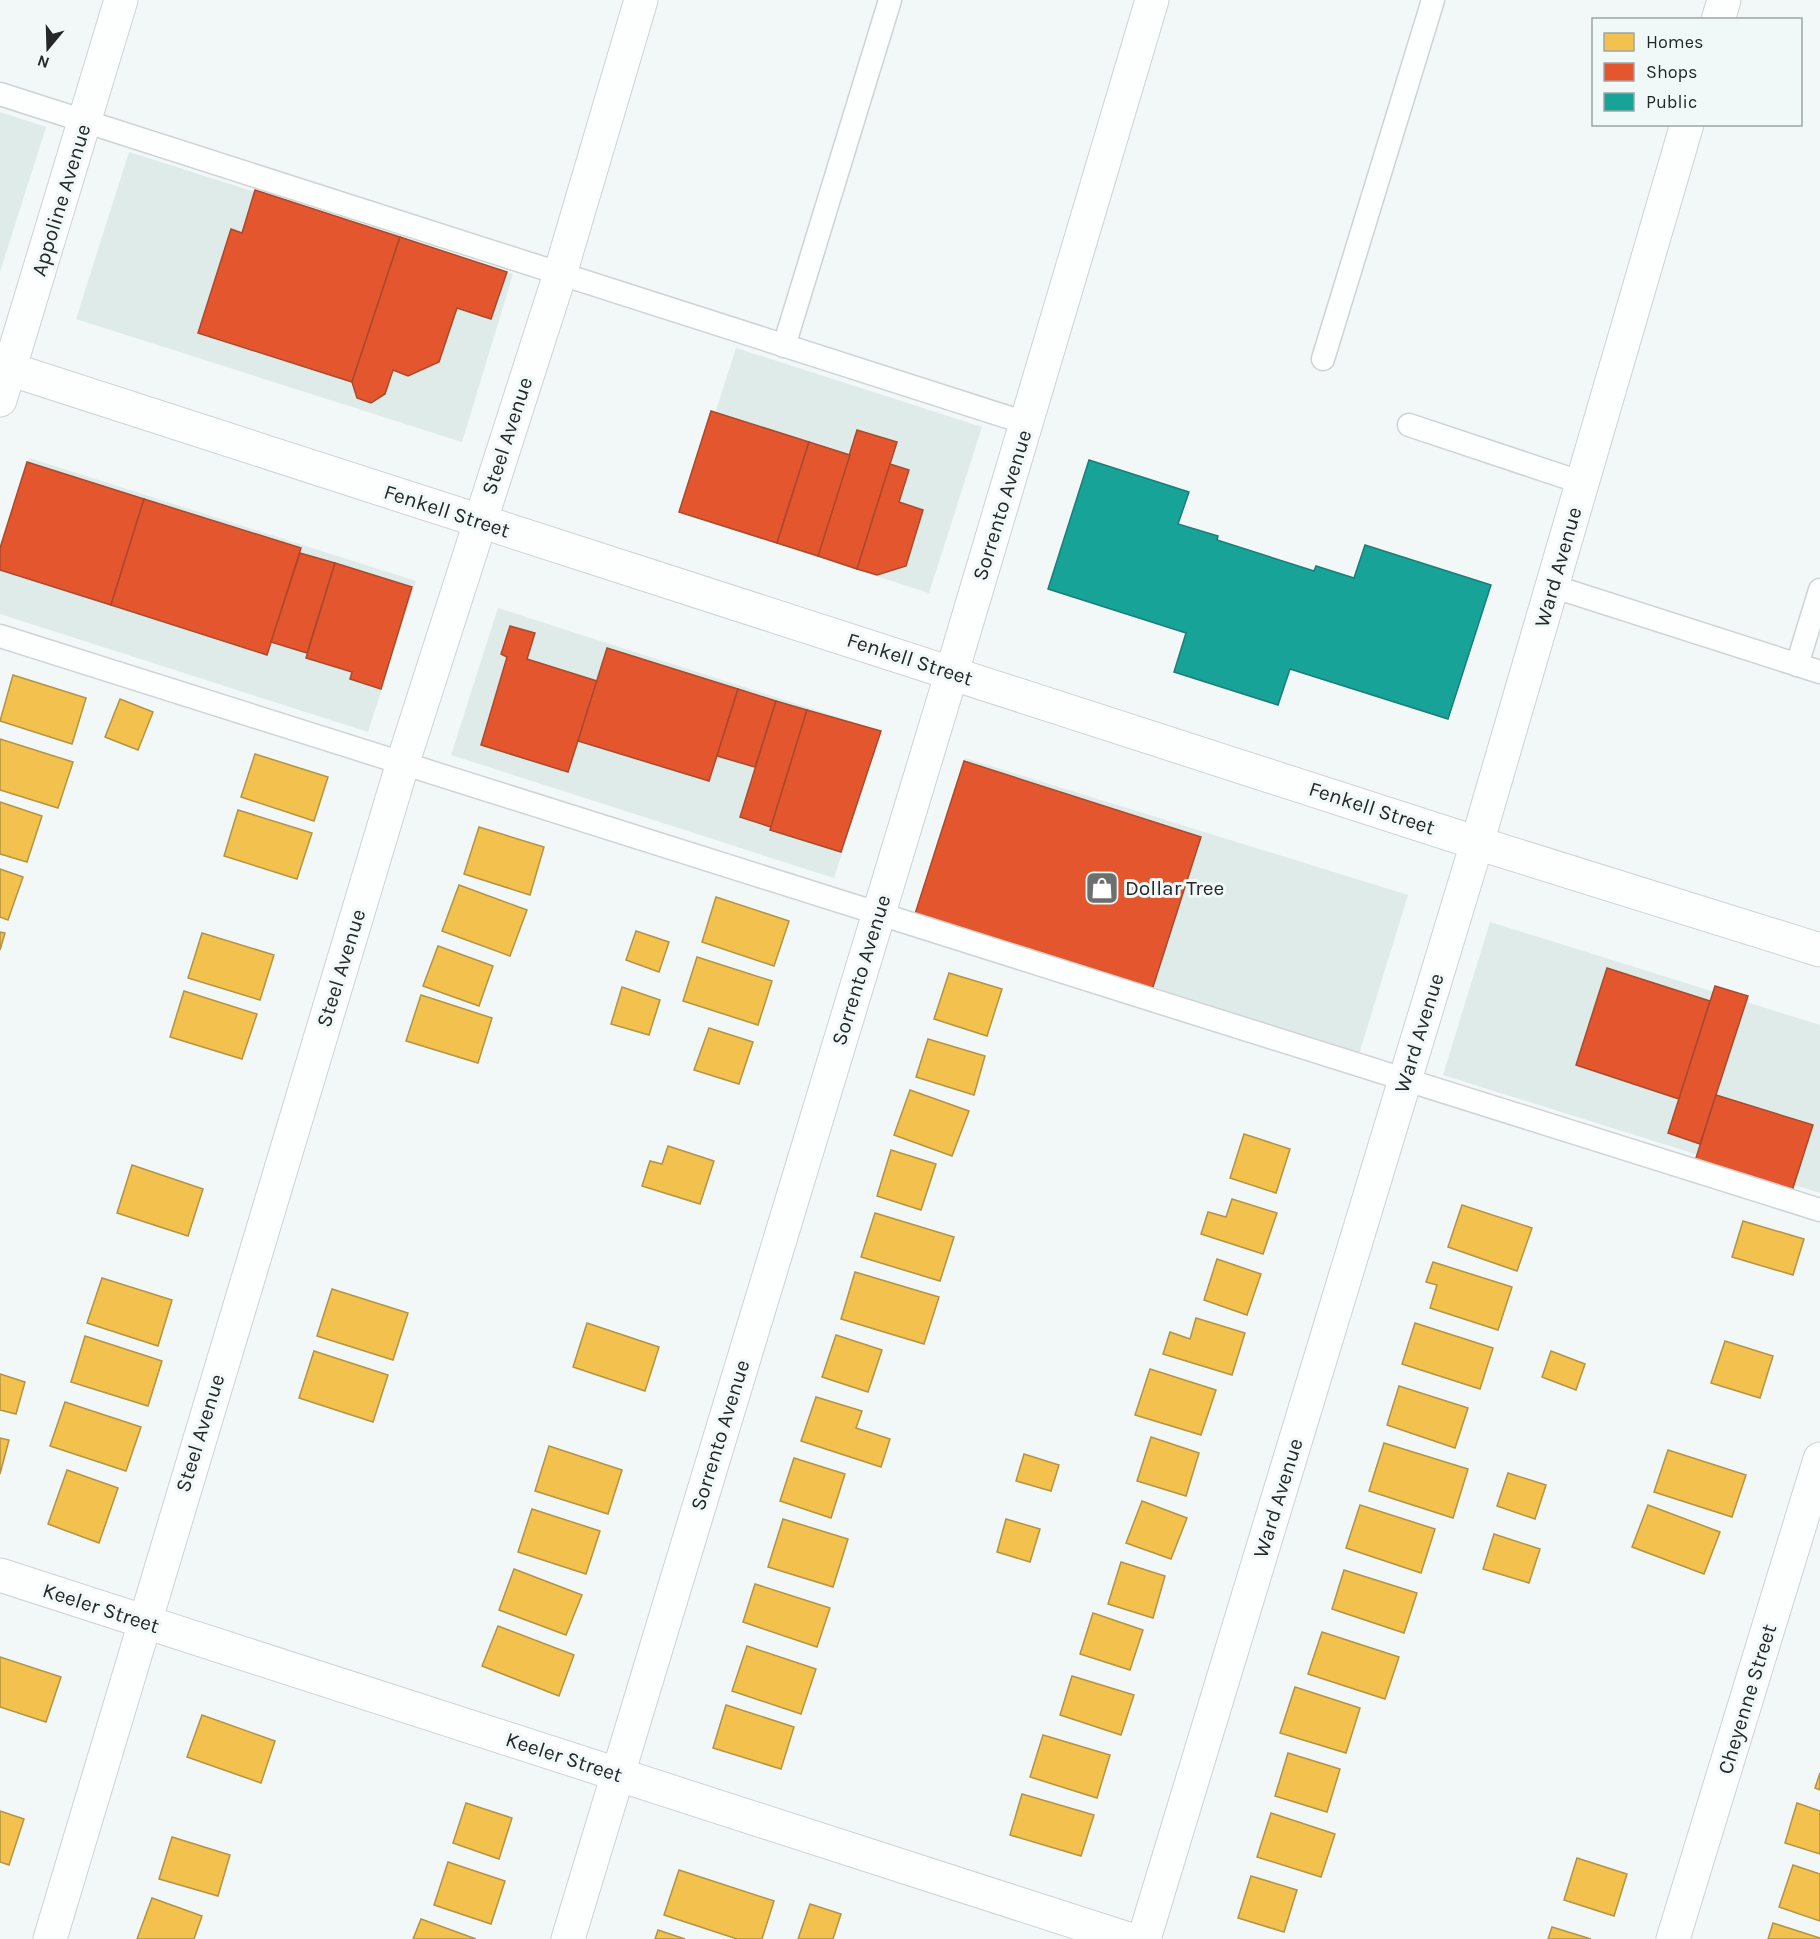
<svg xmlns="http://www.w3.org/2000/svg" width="1820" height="1939" font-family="Karla,sans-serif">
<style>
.built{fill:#deebe9}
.homes{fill:#f2c14e;stroke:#b49343;stroke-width:1.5}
.shops{fill:#e4572e;stroke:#ab492c;stroke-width:1.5}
.public{fill:#17a398;stroke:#1b7e76;stroke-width:1.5}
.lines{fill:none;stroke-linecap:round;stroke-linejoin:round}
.service-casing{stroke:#cfd3d3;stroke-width:25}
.minor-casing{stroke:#cfd3d3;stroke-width:35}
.tertiary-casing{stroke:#cfd3d3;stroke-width:35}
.service{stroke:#fdfefe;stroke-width:22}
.minor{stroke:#fdfefe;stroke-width:33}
.tertiary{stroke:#fdfefe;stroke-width:33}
.labels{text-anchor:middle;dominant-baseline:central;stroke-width:6;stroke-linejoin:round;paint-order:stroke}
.street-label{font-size:21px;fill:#252828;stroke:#f0f9f8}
.poi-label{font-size:21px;fill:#252828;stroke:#f0f9f8;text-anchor:start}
</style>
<rect width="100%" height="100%" fill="#f2f7f7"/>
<g class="built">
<polygon points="0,112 46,127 0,272"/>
<polygon points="129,152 513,274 462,442 76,319"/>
<polygon points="736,348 982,427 929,593 683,514"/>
<polygon points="29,458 416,581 368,732 0,614 0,551"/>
<polygon points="498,608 881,731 834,878 451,755"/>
<polygon points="965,758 1408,895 1359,1054 916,917"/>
<polygon points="1490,922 1820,1025 1820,1193 1443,1075"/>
</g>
<g class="homes">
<polygon points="13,675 86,698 72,744 0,721"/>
<polygon points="120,699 153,712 138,750 105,737"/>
<polygon points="0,739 73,762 58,808 0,790"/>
<polygon points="255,754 328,777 314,821 241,797"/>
<polygon points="0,802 42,816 27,862 0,854"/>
<polygon points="238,810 312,833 297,879 224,856"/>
<polygon points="479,827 544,847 530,895 464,874"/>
<polygon points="0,869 23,877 8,920 0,917"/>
<polygon points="459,885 527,910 510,956 442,931"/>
<polygon points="716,897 789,921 774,966 702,942"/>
<polygon points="636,931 669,942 659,972 626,960"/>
<polygon points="0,932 5,933 0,950"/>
<polygon points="202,933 274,955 260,1000 188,978"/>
<polygon points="438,946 493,966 479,1006 423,986"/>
<polygon points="697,957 772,981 758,1025 683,1001"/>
<polygon points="949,973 1002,989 987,1036 934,1019"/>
<polygon points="622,987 660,1000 649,1035 611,1024"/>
<polygon points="184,991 257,1014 242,1059 170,1037"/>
<polygon points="421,995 492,1018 478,1063 406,1041"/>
<polygon points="709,1028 753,1042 739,1084 694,1070"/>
<polygon points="928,1039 985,1056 974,1095 916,1077"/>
<polygon points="910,1090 969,1111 952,1156 894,1135"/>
<polygon points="1244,1134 1290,1149 1276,1193 1230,1178"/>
<polygon points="668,1146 714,1161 700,1204 642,1186 650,1161 662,1164"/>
<polygon points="891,1150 936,1164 921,1210 877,1196"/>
<polygon points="132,1165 203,1189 188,1236 117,1213"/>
<polygon points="1232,1199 1277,1213 1263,1254 1201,1234 1208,1212 1226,1217"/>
<polygon points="1462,1205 1532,1228 1517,1271 1448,1247"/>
<polygon points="875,1213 954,1237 940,1281 861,1257"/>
<polygon points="1743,1221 1804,1239 1793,1275 1732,1257"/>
<polygon points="1217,1259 1261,1274 1247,1315 1204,1300"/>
<polygon points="1433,1262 1512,1287 1498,1330 1430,1308 1437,1285 1426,1282"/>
<polygon points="855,1272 939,1297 924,1344 841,1319"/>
<polygon points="102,1278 172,1300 158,1346 87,1323"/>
<polygon points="332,1289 408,1313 393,1360 317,1336"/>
<polygon points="1196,1318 1245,1333 1232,1375 1163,1354 1170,1332 1190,1339"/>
<polygon points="587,1323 659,1347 645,1391 573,1367"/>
<polygon points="1415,1323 1493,1348 1480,1389 1402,1364"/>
<polygon points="836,1335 882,1350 868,1392 822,1377"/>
<polygon points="85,1336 162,1361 148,1406 71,1382"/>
<polygon points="1725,1341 1773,1356 1760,1398 1711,1383"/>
<polygon points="314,1351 388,1375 373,1422 299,1398"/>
<polygon points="1551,1351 1585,1364 1576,1390 1542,1377"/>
<polygon points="1150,1369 1216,1390 1201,1435 1135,1415"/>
<polygon points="0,1374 25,1382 16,1414 0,1410"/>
<polygon points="1399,1386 1468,1408 1455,1448 1387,1425"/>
<polygon points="816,1397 862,1411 856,1428 890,1439 881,1467 801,1441"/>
<polygon points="65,1402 141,1427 126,1471 50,1446"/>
<polygon points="1151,1437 1199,1453 1186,1496 1137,1481"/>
<polygon points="0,1438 9,1440 0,1474"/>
<polygon points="1384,1443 1468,1469 1453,1518 1369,1491"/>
<polygon points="549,1446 622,1470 608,1514 535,1491"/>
<polygon points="1668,1450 1746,1475 1732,1517 1654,1492"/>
<polygon points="1024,1454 1059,1465 1051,1491 1016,1481"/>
<polygon points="794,1458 845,1474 831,1518 780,1501"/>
<polygon points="67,1470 118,1488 99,1543 48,1524"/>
<polygon points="1508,1473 1546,1485 1535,1519 1497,1506"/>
<polygon points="1142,1501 1187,1518 1171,1559 1126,1543"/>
<polygon points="1360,1505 1435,1529 1421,1573 1346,1548"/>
<polygon points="1648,1505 1720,1532 1704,1574 1632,1547"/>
<polygon points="532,1509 600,1531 586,1574 518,1552"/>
<polygon points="783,1519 848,1539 833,1587 768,1567"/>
<polygon points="1006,1519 1040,1529 1030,1562 997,1552"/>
<polygon points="1494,1534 1540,1549 1529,1583 1483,1569"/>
<polygon points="1121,1562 1165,1576 1153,1618 1108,1604"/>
<polygon points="514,1569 582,1595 566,1635 499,1610"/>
<polygon points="1344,1570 1417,1593 1404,1633 1332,1609"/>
<polygon points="755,1584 830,1608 817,1647 743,1622"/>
<polygon points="1093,1613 1143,1630 1130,1670 1080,1654"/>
<polygon points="498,1626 574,1655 559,1696 482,1666"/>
<polygon points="1322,1632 1399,1657 1385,1699 1308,1674"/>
<polygon points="747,1646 816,1669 801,1714 732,1691"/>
<polygon points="0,1657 61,1677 46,1722 0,1707"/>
<polygon points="1072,1676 1134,1695 1121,1735 1060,1715"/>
<polygon points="1295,1687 1360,1708 1346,1753 1280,1733"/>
<polygon points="726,1705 794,1727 781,1769 713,1748"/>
<polygon points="202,1715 275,1741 261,1783 187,1757"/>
<polygon points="1043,1735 1110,1755 1097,1798 1030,1777"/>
<polygon points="1288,1753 1340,1769 1327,1812 1275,1796"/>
<polygon points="1820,1773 1820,1790 1815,1788"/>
<polygon points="1022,1794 1094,1815 1081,1856 1010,1835"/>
<polygon points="466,1803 512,1818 499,1859 453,1843"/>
<polygon points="1797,1803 1820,1811 1820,1854 1785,1843"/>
<polygon points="0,1811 24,1819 9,1865 0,1862"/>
<polygon points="1271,1813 1335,1834 1321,1877 1257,1857"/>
<polygon points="172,1837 230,1855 218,1896 159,1879"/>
<polygon points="1577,1858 1627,1874 1614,1916 1564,1900"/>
<polygon points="448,1862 505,1881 491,1924 434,1905"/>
<polygon points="1793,1865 1820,1874 1820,1921 1779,1907"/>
<polygon points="679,1870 774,1901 762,1939 737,1939 664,1915"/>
<polygon points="1251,1876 1297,1890 1284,1932 1238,1918"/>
<polygon points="152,1898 202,1916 194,1939 137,1939"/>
<polygon points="810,1904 841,1914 833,1939 798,1939"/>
<polygon points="421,1919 476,1939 413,1939"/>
<polygon points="1773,1923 1820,1938 1820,1939 1768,1939"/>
<polygon points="1552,1927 1591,1939 1548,1939"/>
<polygon points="658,1930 685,1939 655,1939"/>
</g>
<g class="shops">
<polygon points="255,190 400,237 352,382 198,333 231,229 242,233"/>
<polygon points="400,237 507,272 491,319 457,308 439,362 408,376 393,370 385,394 371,403 357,398 352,382"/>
<polygon points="711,411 809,442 777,543 679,512"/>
<polygon points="857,430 897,442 857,569 818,556"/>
<polygon points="809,442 850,455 818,556 777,543"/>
<polygon points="27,462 144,499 111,605 0,570 0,548"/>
<polygon points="890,464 909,470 899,502 923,510 906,566 877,575 857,569"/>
<polygon points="144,499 301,548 267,655 111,605"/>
<polygon points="300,553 335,563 307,653 271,642"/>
<polygon points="335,563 412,587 381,689 350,679 352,672 306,658"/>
<polygon points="510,626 535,633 527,659 597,681 568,772 481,745 507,657 501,654"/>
<polygon points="607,648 738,689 709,781 578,741"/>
<polygon points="738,689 776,701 755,767 717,756"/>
<polygon points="776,701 807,710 771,827 740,817"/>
<polygon points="807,710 881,731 841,852 770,830"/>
<polygon points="964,761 1201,837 1152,990 915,914"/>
<polygon points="1607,968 1710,1001 1679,1099 1576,1065"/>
<polygon points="1715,986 1748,996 1700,1144 1668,1133"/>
<polygon points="1716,1095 1813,1125 1792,1191 1695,1161"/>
</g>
<polygon class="public" points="1089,460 1189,492 1178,524 1218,536 1217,540 1314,571 1316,566 1354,578 1365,545 1491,585 1448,719 1290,669 1278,705 1174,672 1186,633 1048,589"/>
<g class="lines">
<defs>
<g id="service">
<polyline points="0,94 1026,423"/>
<polyline points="784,346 890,0"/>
<polyline points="1323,359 1433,0"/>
<polyline points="1409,425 1583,483"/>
<polyline points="1552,586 1820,672"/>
<path d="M0,636c608,186 1212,387 1820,574"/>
<polyline points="1797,665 1820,590"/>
</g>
<g id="minor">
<polyline points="1718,20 1724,0"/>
<polyline points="0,400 121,0"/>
<polyline points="0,1575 1128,1939"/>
<polyline points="50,1939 404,759 560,274 641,0"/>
<polyline points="568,1939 952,672 1152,0"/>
<polyline points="1144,1939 1477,843 1687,124"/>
<polyline points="1673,1939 1820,1459"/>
</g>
<polyline id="tertiary" points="0,366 1477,843 1820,950"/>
</defs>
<use href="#service" class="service-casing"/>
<use href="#minor" class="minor-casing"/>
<use href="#tertiary" class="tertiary-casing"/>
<use href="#service" class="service"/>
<use href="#minor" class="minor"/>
<use href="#tertiary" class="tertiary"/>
</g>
<defs>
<symbol id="shop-square" viewBox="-11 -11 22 22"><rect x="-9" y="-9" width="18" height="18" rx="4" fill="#6d7070" stroke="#f0f9f8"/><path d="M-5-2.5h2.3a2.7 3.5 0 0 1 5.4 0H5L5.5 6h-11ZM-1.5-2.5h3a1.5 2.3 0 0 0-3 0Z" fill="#fff"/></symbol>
</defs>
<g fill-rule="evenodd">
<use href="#shop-square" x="1083" y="869" width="38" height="38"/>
</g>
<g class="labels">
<g class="street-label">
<text transform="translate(61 200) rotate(-73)">Appoline Avenue</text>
<text transform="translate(507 436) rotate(-72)">Steel Avenue</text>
<text transform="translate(1002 505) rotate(-73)">Sorrento Avenue</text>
<text transform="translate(447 511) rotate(18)">Fenkell Street</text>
<text transform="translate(1558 567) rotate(-74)">Ward Avenue</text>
<text transform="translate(910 659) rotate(18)">Fenkell Street</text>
<text transform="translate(1372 808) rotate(18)">Fenkell Street</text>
<text transform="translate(341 968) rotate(-73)">Steel Avenue</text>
<text transform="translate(861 970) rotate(-73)">Sorrento Avenue</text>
<text transform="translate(1419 1033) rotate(-73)">Ward Avenue</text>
<text transform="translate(200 1433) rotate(-73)">Steel Avenue</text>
<text transform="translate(720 1435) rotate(-73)">Sorrento Avenue</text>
<text transform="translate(1278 1498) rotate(-73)">Ward Avenue</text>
<text transform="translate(101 1608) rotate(18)">Keeler Street</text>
<text transform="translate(1747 1699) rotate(-73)">Cheyenne Street</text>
<text transform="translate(564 1757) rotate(18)">Keeler Street</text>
</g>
<g class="poi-label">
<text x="1125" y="888">Dollar Tree</text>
</g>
</g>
<rect x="1592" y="18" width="210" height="108" fill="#f0f9f8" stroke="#9fa5a5" stroke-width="1.5"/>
<rect x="1604" y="33" width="30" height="18" fill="#f2c14e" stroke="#9fa5a5" stroke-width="1.5"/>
<text x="1646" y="48" font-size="18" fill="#252828">Homes</text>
<rect x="1604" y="63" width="30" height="18" fill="#e4572e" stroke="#9fa5a5" stroke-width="1.5"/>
<text x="1646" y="78" font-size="18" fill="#252828">Shops</text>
<rect x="1604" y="93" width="30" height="18" fill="#17a398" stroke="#9fa5a5" stroke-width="1.5"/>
<text x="1646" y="108" font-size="18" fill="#252828">Public</text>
<g transform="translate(48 48) rotate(199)" stroke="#f0f9f8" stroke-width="4.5" paint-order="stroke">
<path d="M0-4.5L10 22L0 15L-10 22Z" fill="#252828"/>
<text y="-9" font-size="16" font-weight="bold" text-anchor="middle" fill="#252828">N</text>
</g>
</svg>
